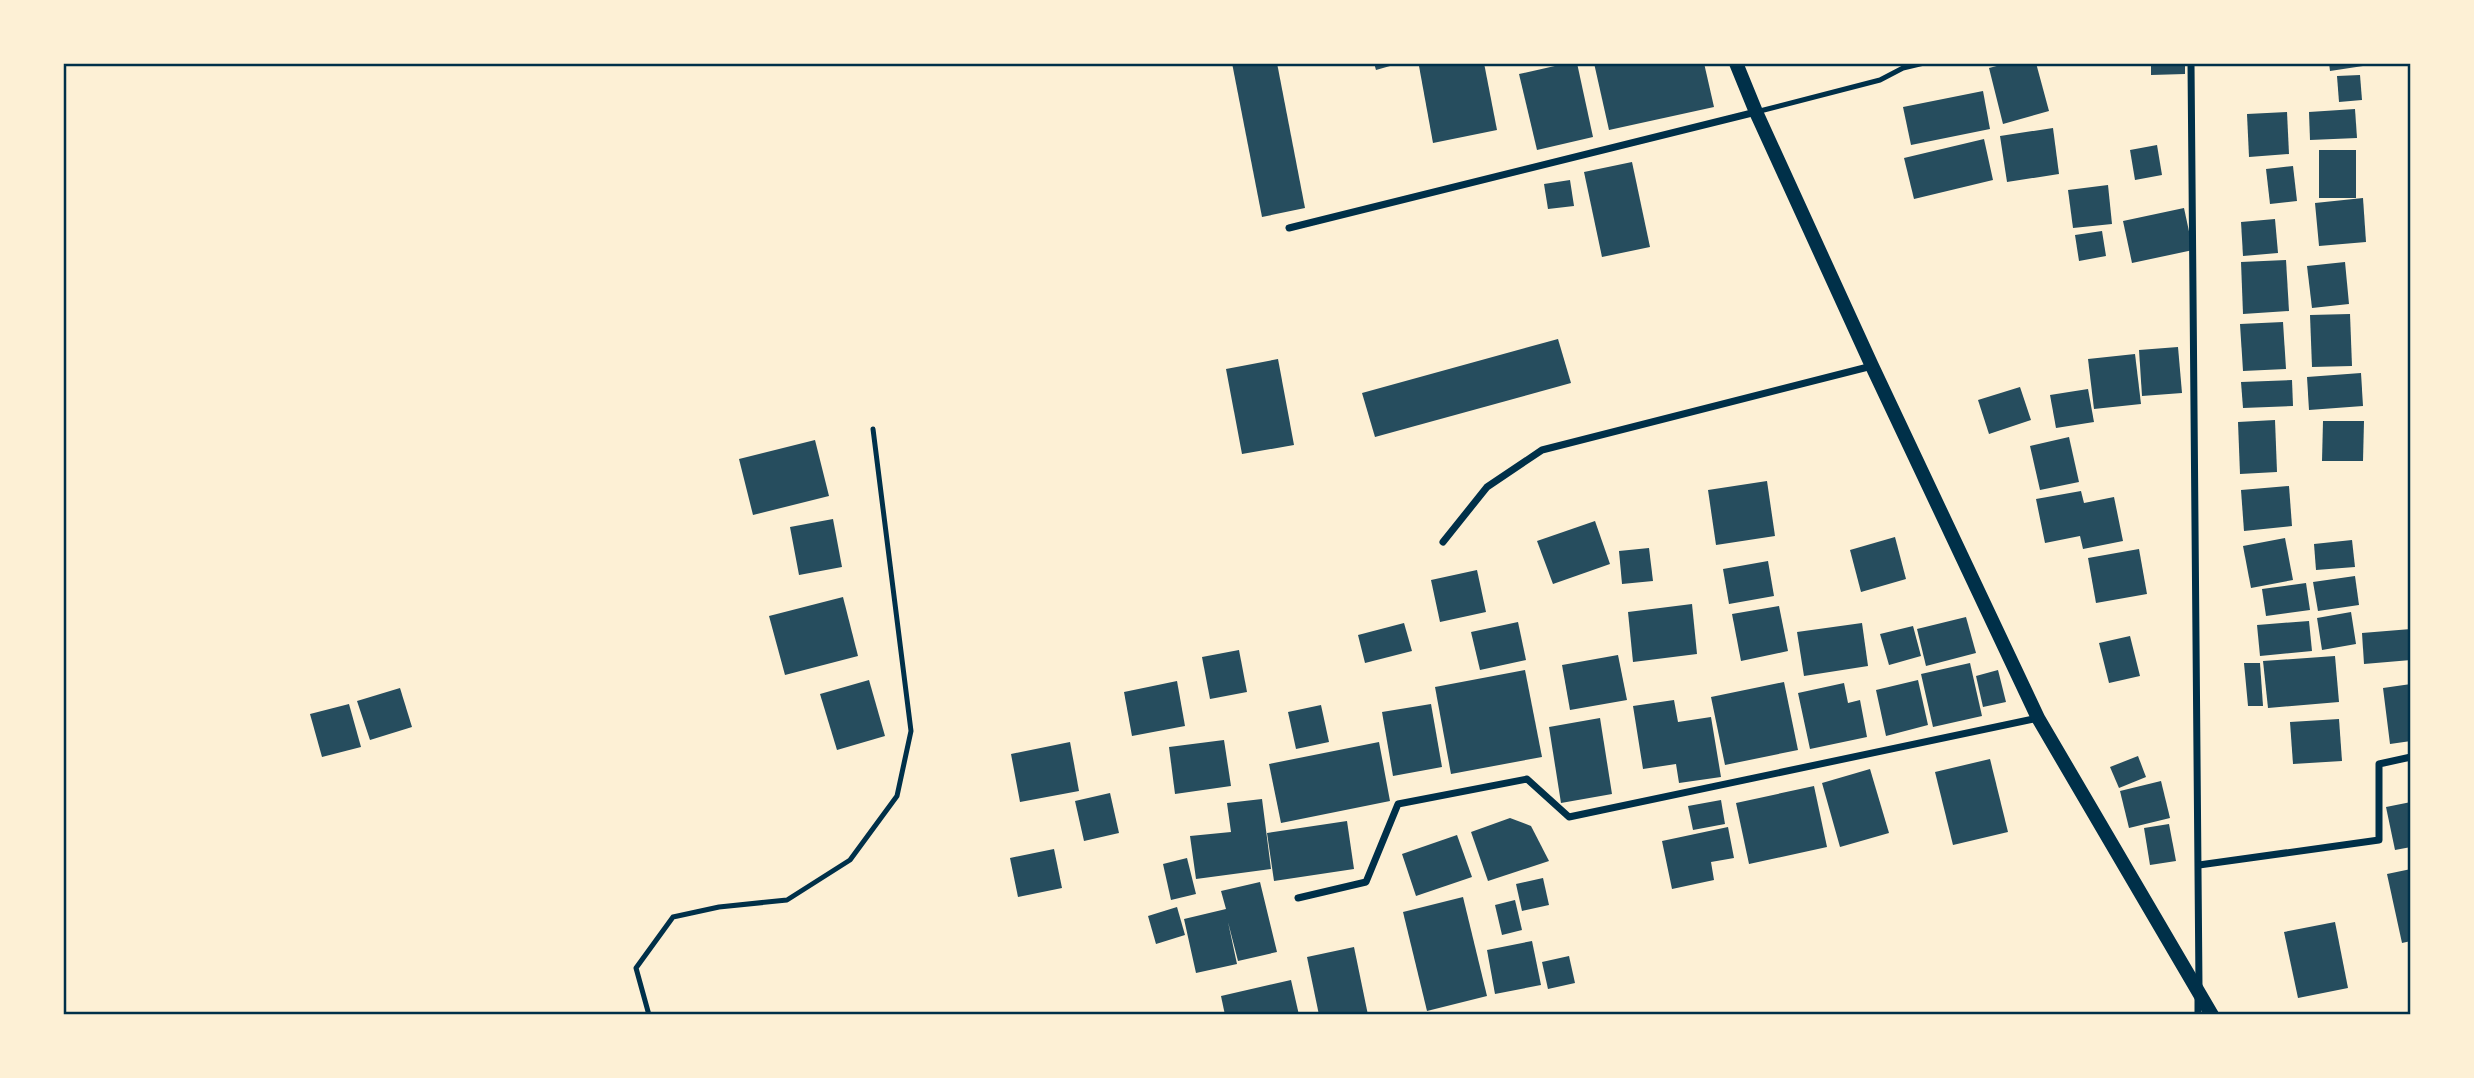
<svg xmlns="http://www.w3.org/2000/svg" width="2474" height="1078" font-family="Signika,sans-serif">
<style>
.building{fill:#264d5e}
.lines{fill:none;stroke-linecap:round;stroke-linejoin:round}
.service{stroke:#003049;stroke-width:5}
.minor{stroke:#003049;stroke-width:7}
.secondary{stroke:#003049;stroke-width:14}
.neatline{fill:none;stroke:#003049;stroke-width:2.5}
</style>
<rect width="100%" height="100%" fill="#fdf0d5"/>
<g class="building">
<polygon points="1232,63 1277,63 1305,208 1262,217"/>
<polygon points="1374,63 1397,63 1397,64 1376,70"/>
<polygon points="1434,63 1484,63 1497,130 1433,143 1419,66"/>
<polygon points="1568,63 1577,63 1593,137 1537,150 1519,74"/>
<polygon points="1594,63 1704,63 1714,107 1609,130"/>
<polygon points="2008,63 2036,63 2049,111 2003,124 1989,68"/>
<polygon points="2151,63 2185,63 2185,74 2151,75"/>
<polygon points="2329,63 2363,63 2363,66 2330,71"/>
<polygon points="2360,75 2362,100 2339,102 2337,76"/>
<polygon points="1983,91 1990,129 1911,145 1903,107"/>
<polygon points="2355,109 2357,138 2310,140 2309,112"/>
<polygon points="2287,112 2289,154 2249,157 2247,114"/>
<polygon points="2053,128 2059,174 2007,182 2000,136"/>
<polygon points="1984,139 1993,180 1914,199 1904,158"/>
<polygon points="2157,145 2162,175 2135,180 2130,150"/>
<rect x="2319" y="150" width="37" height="48"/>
<polygon points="1632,162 1650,247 1602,257 1584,172"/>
<polygon points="2293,166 2297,201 2270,204 2266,169"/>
<polygon points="1570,180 1574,206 1548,209 1544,184"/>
<polygon points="2108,185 2112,224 2073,228 2068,190"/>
<polygon points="2363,198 2366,242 2319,246 2315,203"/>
<polygon points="2184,208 2193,250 2132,263 2123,221"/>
<polygon points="2275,219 2278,253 2243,256 2241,222"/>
<polygon points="2102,231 2106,256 2079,261 2075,235"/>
<polygon points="2286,260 2289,311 2243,314 2241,262"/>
<polygon points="2345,262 2349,304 2312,308 2307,266"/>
<polygon points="2350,314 2352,366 2312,367 2310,315"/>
<polygon points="2283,322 2286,369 2243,371 2240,324"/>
<polygon points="1558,339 1571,383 1375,437 1362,393"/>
<polygon points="2178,347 2182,393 2142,396 2139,350"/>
<polygon points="2135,354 2141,404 2094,409 2088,359"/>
<polygon points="1278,359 1294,445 1242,454 1226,369"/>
<polygon points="2361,373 2363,406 2309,410 2307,377"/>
<polygon points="2292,380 2293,406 2243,408 2241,382"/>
<polygon points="2020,387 2031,420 1989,434 1978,400"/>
<polygon points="2088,389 2094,422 2056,428 2050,395"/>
<polygon points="2275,420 2277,472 2240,474 2238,422"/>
<polygon points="2323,421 2364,421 2363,461 2322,461"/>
<polygon points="2069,437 2079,482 2040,490 2030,446"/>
<polygon points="815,440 829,496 753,515 739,459"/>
<polygon points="1767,481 1775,536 1716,545 1708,490"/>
<polygon points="2289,486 2292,526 2244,531 2241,490"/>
<polygon points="2081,491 2084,503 2114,497 2123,541 2083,549 2080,536 2045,543 2036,499"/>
<polygon points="833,519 842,567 799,575 790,527"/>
<polygon points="1595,521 1610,564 1553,584 1537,541"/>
<polygon points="1895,537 1906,579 1861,592 1850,550"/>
<polygon points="2285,538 2293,580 2251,588 2243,546"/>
<polygon points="2352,540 2355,567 2316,570 2314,544"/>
<polygon points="1649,548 1653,581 1622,584 1619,551"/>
<polygon points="2139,549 2147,594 2096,603 2088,558"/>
<polygon points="1768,561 1774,596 1729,604 1723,569"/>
<polygon points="1477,570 1486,612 1440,622 1431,580"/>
<polygon points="2355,576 2359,605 2318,611 2313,582"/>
<polygon points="2306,583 2310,610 2266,616 2262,589"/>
<polygon points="843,597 858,656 785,675 769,616"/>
<polygon points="1692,604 1697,654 1633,662 1628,612"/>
<polygon points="1779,606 1788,651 1741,661 1732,614"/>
<polygon points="2351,612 2356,644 2322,650 2317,618"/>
<polygon points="1966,617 1976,653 1926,666 1917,629"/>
<polygon points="2309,621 2312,651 2260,656 2257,625"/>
<polygon points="1518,622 1526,660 1480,670 1471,632"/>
<polygon points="1404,623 1412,651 1365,663 1358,635"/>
<polygon points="1862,623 1868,666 1804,676 1797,632"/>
<polygon points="1913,626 1921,656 1889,665 1880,634"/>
<polygon points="2411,629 2411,660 2364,664 2362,633"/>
<polygon points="2130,636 2140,676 2109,683 2099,643"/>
<polygon points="1239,650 1247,692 1210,699 1202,657"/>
<polygon points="1618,655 1627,700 1570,710 1562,665"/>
<polygon points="2335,656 2339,702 2268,708 2263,661"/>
<polygon points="1970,663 1982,716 1933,727 1921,674"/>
<polygon points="2244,663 2260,663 2263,706 2248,706"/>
<polygon points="1525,670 1542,757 1451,774 1435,687"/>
<polygon points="1998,670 2006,702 1983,707 1976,676"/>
<polygon points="869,680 885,736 837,750 820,694"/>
<polygon points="1918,680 1928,725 1886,736 1876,690"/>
<polygon points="1177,681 1185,726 1132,736 1124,692"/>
<polygon points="1784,682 1798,750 1725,765 1711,697"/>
<polygon points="1844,683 1848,703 1860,700 1867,737 1810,749 1798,693"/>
<polygon points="2411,684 2411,741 2390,744 2383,688"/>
<polygon points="400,688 412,727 370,740 357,701"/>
<polygon points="1674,700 1678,722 1711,717 1721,777 1679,783 1676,764 1643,769 1633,706"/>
<polygon points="349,704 361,747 322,757 310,714"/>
<polygon points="1431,704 1442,767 1393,776 1382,712"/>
<polygon points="1321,705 1329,742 1296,749 1288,712"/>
<polygon points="1600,718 1612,794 1561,803 1549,727"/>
<polygon points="2339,719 2342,761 2293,764 2290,722"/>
<polygon points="1224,740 1231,786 1175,794 1169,747"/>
<polygon points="1070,742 1079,791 1020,802 1011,754"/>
<polygon points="1379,742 1390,801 1281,823 1269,764"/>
<polygon points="2138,756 2146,777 2119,788 2110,767"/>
<polygon points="1990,759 2008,832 1953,845 1935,772"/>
<polygon points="1870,769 1889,833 1840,847 1822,783"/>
<polygon points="2161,781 2170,818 2129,828 2120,791"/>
<polygon points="1814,786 1827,847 1749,864 1736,803"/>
<polygon points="1110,793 1119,833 1084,841 1075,801"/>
<polygon points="1262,799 1271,869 1196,879 1190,836 1231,832 1227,803"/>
<polygon points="1721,800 1725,824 1693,830 1688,806"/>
<polygon points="2411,802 2411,847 2395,850 2386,807"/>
<polygon points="1510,818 1531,826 1549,861 1488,881 1471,832"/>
<polygon points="1347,821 1354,869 1274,881 1267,833"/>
<polygon points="2169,824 2176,861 2150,865 2144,828"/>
<polygon points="1728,827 1734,858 1711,862 1714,880 1672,889 1662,841"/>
<polygon points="1457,835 1472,877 1416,896 1402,854"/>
<polygon points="1054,849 1062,888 1018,897 1010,858"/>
<polygon points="1187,858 1196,894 1171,900 1163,864"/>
<polygon points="2411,869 2411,941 2402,943 2387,874"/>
<polygon points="1543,878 1549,905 1522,911 1516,884"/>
<polygon points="1260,882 1277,952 1238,961 1228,922 1237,964 1196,973 1184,919 1226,909 1221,891"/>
<polygon points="1463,897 1487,996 1427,1011 1403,912"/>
<polygon points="1515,900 1522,930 1502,935 1495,905"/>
<polygon points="1177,907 1185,935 1156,944 1148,916"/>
<polygon points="2335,922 2348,988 2298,998 2284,932"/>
<polygon points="1532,941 1541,985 1495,994 1487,950"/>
<polygon points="1354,947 1368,1015 1319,1015 1307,957"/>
<polygon points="1569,956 1575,983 1548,989 1542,962"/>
<polygon points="1291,980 1299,1015 1225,1015 1221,996"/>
</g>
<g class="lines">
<g class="service">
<polyline points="1756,112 1880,80 1903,68 1924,63"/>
<polyline points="649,1015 636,968 673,917 719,907 787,900 850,860 897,796 911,731 873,429"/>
</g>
<g class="minor">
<polyline points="2191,63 2199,986"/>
<polyline points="1289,228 1756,112"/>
<polyline points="1443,542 1487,487 1542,450 1872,366"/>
<polyline points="2199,865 2379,840 2379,764 2411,757"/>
<polyline points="1298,898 1366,882 1398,804 1527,779 1569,817 2038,718"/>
<polyline points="2198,1015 2198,998"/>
</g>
<polyline class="secondary" points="1736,63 1756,112 1872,366 2038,718 2212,1015"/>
</g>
<rect width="2474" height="1078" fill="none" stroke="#fdf0d5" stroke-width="130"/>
<rect x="65" y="65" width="2344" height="948" class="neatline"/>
</svg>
